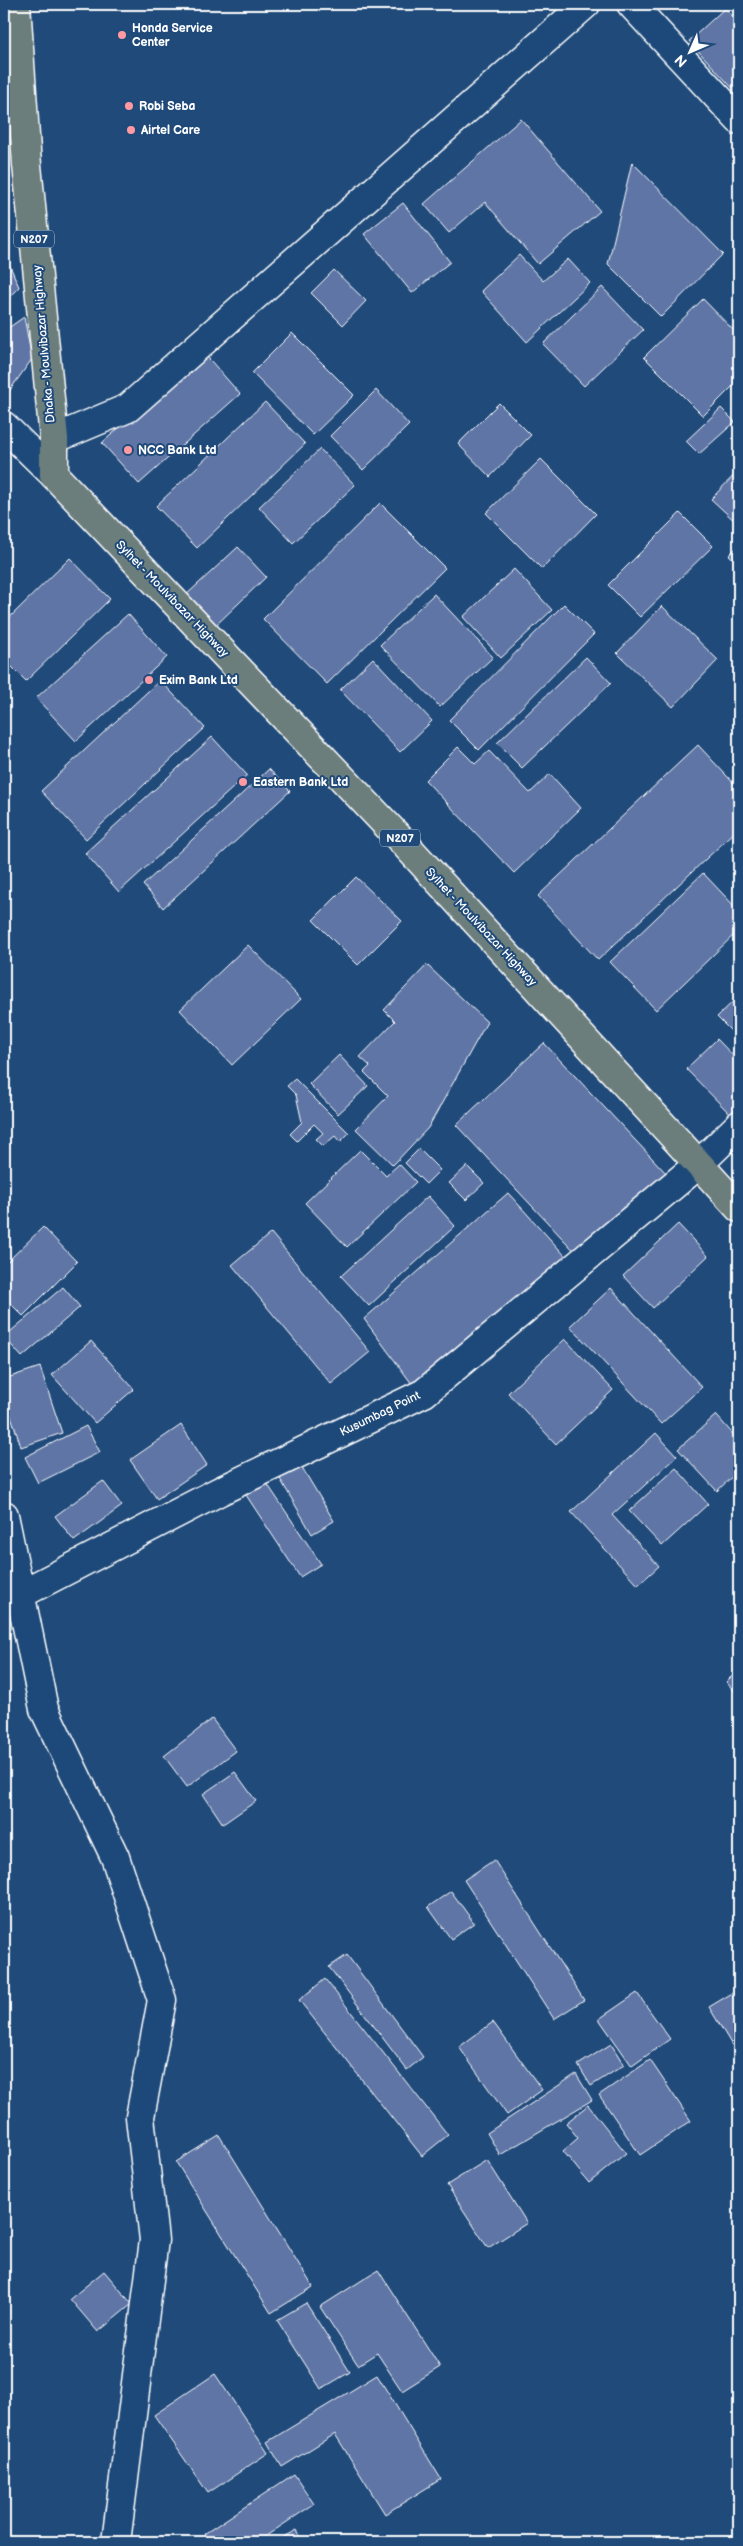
<svg xmlns="http://www.w3.org/2000/svg" width="743" height="2546" font-family="'Balsamiq Sans',sans-serif">
<style>
.building{fill:#5e75a6;stroke:#fff}
.lines{fill:none;stroke-linecap:round;stroke-linejoin:round}
.minor-casing{stroke:#fff;stroke-width:31}
.secondary-casing{stroke:#fff;stroke-width:31}
.trunk-casing{stroke:#fff;stroke-width:31}
.minor{stroke:#1f4a7a;stroke-width:28}
.secondary{stroke:#1f4a7a;stroke-width:28}
.trunk{stroke:#6c7e7c;stroke-width:28}
.poi-dot{fill:#ff9aa2;stroke:#1f4a7a;stroke-width:2}
.labels{text-anchor:middle;dominant-baseline:central;stroke-width:4;stroke-linejoin:round;paint-order:stroke}
.shield{fill:#1f4a7a;stroke:#bcc9d7;stroke-width:1}
.shield-label{font-size:11px;font-weight:bold;fill:#fff}
.poi-label{font-size:12px;font-weight:bold;fill:#fff;stroke:#1f4a7a;text-anchor:start}
.street-label{font-size:12px;fill:#fff;stroke:#1f4a7a}
</style>
<rect width="100%" height="100%" fill="#1f4a7a"/>
<filter id="ink" filterUnits="userSpaceOnUse"><feTurbulence type="fractalNoise" baseFrequency=".02" numOctaves="2"/><feDisplacementMap in="SourceGraphic" scale="10" xChannelSelector="R" yChannelSelector="G"/><feConvolveMatrix kernelMatrix="1 2 1 2 8 2 1 2 1" color-interpolation-filters="sRGB"/></filter>
<g filter="url(#ink)">
<g class="building">
<polygon points="725,8 739,23 739,95 689,41"/>
<polygon points="521,119 600,211 538,264 485,202 449,233 424,204"/>
<polygon points="632,162 723,254 661,317 608,264"/>
<polygon points="403,203 450,262 412,293 364,234"/>
<polygon points="4,252 19,287 4,302"/>
<polygon points="519,255 543,281 568,259 590,283 527,342 481,291"/>
<polygon points="334,270 366,301 343,325 311,293"/>
<polygon points="602,287 643,330 584,386 543,344"/>
<polygon points="703,299 739,336 739,380 703,416 644,357"/>
<polygon points="24,317 32,359 5,397 4,331"/>
<polygon points="292,333 354,395 313,435 252,373"/>
<polygon points="203,352 240,394 139,484 102,443"/>
<polygon points="376,390 409,425 363,470 330,436"/>
<polygon points="265,402 305,444 197,548 156,506"/>
<polygon points="499,403 531,435 490,477 458,444"/>
<polygon points="721,408 735,422 699,454 686,441"/>
<polygon points="320,449 355,485 293,543 259,507"/>
<polygon points="541,459 596,514 542,569 486,513"/>
<polygon points="739,470 739,523 738,524 711,499"/>
<polygon points="380,503 445,568 327,684 263,619"/>
<polygon points="680,513 713,546 640,617 608,585"/>
<polygon points="739,545 739,564 729,555"/>
<polygon points="238,547 266,577 213,628 184,597"/>
<polygon points="70,558 110,599 26,681 4,659 4,623"/>
<polygon points="514,569 552,610 501,658 463,617"/>
<polygon points="434,594 493,657 440,707 380,645"/>
<polygon points="564,604 594,634 479,750 449,720"/>
<polygon points="662,606 718,660 673,707 617,653"/>
<polygon points="128,614 167,657 76,741 36,698"/>
<polygon points="586,657 611,683 522,768 497,743"/>
<polygon points="373,658 432,721 400,752 340,690"/>
<polygon points="160,680 205,728 86,839 41,791"/>
<polygon points="212,737 247,775 119,892 85,853"/>
<polygon points="698,745 739,789 739,828 598,960 538,896"/>
<polygon points="458,747 475,764 489,751 530,793 550,774 581,808 514,873 425,780"/>
<polygon points="269,769 290,791 163,908 143,885"/>
<polygon points="703,873 739,911 739,930 656,1010 610,962"/>
<polygon points="356,877 402,921 358,965 313,920"/>
<polygon points="248,945 301,999 232,1065 180,1010"/>
<polygon points="427,965 487,1022 428,1128 393,1165 356,1129 388,1096 364,1072 370,1066 360,1057 395,1021 384,1010"/>
<polygon points="739,996 739,1039 717,1017"/>
<polygon points="717,1039 739,1062 739,1114 734,1118 686,1069"/>
<polygon points="544,1043 666,1173 578,1255 456,1125"/>
<polygon points="339,1055 368,1086 338,1114 309,1084"/>
<polygon points="295,1079 349,1133 340,1142 335,1136 323,1146 316,1139 323,1133 314,1124 297,1141 290,1134 302,1122 296,1095 287,1086"/>
<polygon points="419,1149 440,1170 426,1184 405,1163"/>
<polygon points="360,1150 386,1176 399,1164 416,1182 347,1247 305,1203"/>
<polygon points="467,1166 484,1183 466,1200 449,1183"/>
<polygon points="508,1193 569,1260 412,1384 364,1319"/>
<polygon points="428,1196 455,1226 369,1306 341,1276"/>
<polygon points="678,1224 708,1256 653,1308 623,1276"/>
<polygon points="43,1227 77,1262 23,1316 4,1297 4,1265"/>
<polygon points="271,1233 370,1352 331,1384 232,1265"/>
<polygon points="63,1287 80,1307 22,1357 4,1337"/>
<polygon points="611,1288 702,1387 661,1424 570,1326"/>
<polygon points="565,1339 613,1390 556,1444 508,1393"/>
<polygon points="91,1341 134,1389 95,1423 52,1375"/>
<polygon points="40,1367 62,1433 21,1447 4,1394 4,1379"/>
<polygon points="716,1415 739,1441 739,1470 717,1491 678,1449"/>
<polygon points="181,1425 207,1465 157,1499 130,1460"/>
<polygon points="86,1426 100,1452 38,1483 25,1457"/>
<polygon points="656,1433 677,1456 612,1515 659,1566 638,1585 571,1512"/>
<polygon points="300,1464 334,1521 312,1534 279,1477"/>
<polygon points="676,1468 708,1504 662,1546 629,1511"/>
<polygon points="103,1481 122,1506 74,1541 55,1516"/>
<polygon points="266,1482 321,1564 300,1577 246,1495"/>
<polygon points="739,1669 739,1696 726,1682"/>
<polygon points="212,1719 236,1751 187,1787 164,1756"/>
<polygon points="235,1772 256,1801 223,1824 203,1794"/>
<polygon points="494,1860 584,2000 554,2019 464,1880"/>
<polygon points="451,1891 474,1923 451,1939 428,1907"/>
<polygon points="347,1955 423,2057 407,2070 329,1967"/>
<polygon points="325,1979 448,2135 422,2156 299,2000"/>
<polygon points="739,1989 739,2057 709,2007"/>
<polygon points="637,1993 670,2039 632,2066 599,2019"/>
<polygon points="493,2022 542,2090 507,2115 459,2047"/>
<polygon points="611,2044 624,2065 591,2086 578,2065"/>
<polygon points="650,2060 691,2121 640,2155 599,2095"/>
<polygon points="576,2074 592,2100 500,2155 487,2133"/>
<polygon points="588,2105 626,2153 589,2183 563,2151 578,2138 566,2123"/>
<polygon points="219,2135 313,2287 271,2313 176,2162"/>
<polygon points="487,2160 527,2223 488,2248 447,2185"/>
<polygon points="378,2270 440,2367 402,2391 377,2353 358,2365 320,2307"/>
<polygon points="104,2271 132,2304 98,2332 70,2299"/>
<polygon points="306,2303 350,2372 321,2389 277,2320"/>
<polygon points="215,2374 268,2453 208,2493 154,2415"/>
<polygon points="377,2375 441,2479 385,2514 335,2434 282,2467 267,2442"/>
<polygon points="294,2474 314,2504 257,2542 209,2542 204,2534"/>
<polygon points="297,2530 304,2542 275,2542"/>
</g>
<g class="lines">
<defs>
<g id="minor">
<polyline points="631,4 739,120"/>
<polyline points="54,439 128,408 586,4"/>
<polyline points="4,1515 44,1709 115,1857 162,2000 140,2117 154,2240 116,2542"/>
<polyline points="21,1594 220,1491 424,1393 699,1164 739,1125"/>
</g>
<polyline id="secondary" points="4,426 54,475"/>
<polyline id="trunk" points="16,4 27,165 54,439 54,475 402,841 739,1208"/>
</defs>
<use href="#minor" class="minor-casing"/>
<use href="#secondary" class="secondary-casing"/>
<use href="#trunk" class="trunk-casing"/>
<use href="#minor" class="minor"/>
<use href="#secondary" class="secondary"/>
<use href="#trunk" class="trunk"/>
</g>
</g>
<g class="poi-dot">
<circle cx="122" cy="35" r="5"/>
<circle cx="129" cy="106" r="5"/>
<circle cx="131" cy="130" r="5"/>
<circle cx="128" cy="450" r="5"/>
<circle cx="149" cy="680" r="5"/>
<circle cx="243" cy="782" r="5"/>
</g>
<g class="labels">
<g class="shield">
<rect x="14" y="230.5" width="40" height="17" rx="4"/>
<rect x="380" y="829.5" width="40" height="17" rx="4"/>
</g>
<g class="shield-label">
<text x="34" y="239">N207</text>
<text x="400" y="838">N207</text>
</g>
<g class="poi-label">
<text x="132" y="28">Honda Service<tspan x="132" dy="14">Center</tspan></text>
<text x="139" y="106">Robi Seba</text>
<text x="141" y="130">Airtel Care</text>
<text x="138" y="450">NCC Bank Ltd</text>
<text x="159" y="680">Exim Bank Ltd</text>
<text x="253" y="782">Eastern Bank Ltd</text>
</g>
<g class="street-label">
<text transform="translate(44 344) rotate(-95)">Dhaka - Moulvibazar Highway</text>
<text transform="translate(172 599) rotate(46)">Sylhet - Moulvibazar Highway</text>
<text transform="translate(481 927) rotate(47)">Sylhet - Moulvibazar Highway</text>
<text transform="translate(380 1414) rotate(-26)">Kusumbag Point</text>
</g>
</g>
<rect width="743" height="2546" fill="none" stroke="#1f4a7a" stroke-width="20"/>
<rect x="10" y="10" width="723" height="2526" fill="none" stroke="#fff" stroke-width="2" filter="url(#ink)"/>
<g transform="translate(690 52) rotate(225)" stroke="#1f4a7a" stroke-width="4" paint-order="stroke">
<path d="M0-4L9 19L0 12L-9 19Z" fill="#ffffff"/>
<text y="-8" font-size="14" font-weight="bold" text-anchor="middle" fill="#ffffff">N</text>
</g>
</svg>
